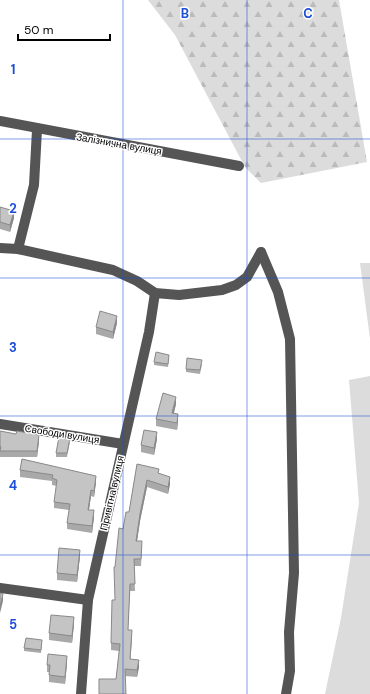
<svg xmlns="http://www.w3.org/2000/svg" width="370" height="694" font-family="'DM Sans',sans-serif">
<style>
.forest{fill:url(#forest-firs)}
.garden{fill:#dcdcdc}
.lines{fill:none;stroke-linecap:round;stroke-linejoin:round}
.minor{stroke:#555;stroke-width:10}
.wall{fill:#a9a9a9}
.shaded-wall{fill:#898989}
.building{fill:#c4c4c4;stroke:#898989}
.grid{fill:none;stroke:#1d4ed8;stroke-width:1;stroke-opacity:0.55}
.labels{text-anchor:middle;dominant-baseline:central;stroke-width:3;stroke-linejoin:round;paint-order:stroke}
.street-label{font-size:10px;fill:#000;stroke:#fff}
.grid-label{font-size:13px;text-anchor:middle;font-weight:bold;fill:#1d4ed8;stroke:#fff;stroke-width:3;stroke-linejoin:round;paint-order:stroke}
</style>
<defs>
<pattern id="forest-firs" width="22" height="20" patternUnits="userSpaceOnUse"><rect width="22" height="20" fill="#dcdcdc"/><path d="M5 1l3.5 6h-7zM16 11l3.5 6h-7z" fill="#bbb"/></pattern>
</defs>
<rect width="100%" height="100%" fill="#fff"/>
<polygon class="forest" points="148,0 339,0 367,162 261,183 245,167 175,35"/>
<g class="garden">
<polygon points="360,263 370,263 370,339"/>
<polygon points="370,376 370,694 325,694 341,618 359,503 349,380"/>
</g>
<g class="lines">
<g class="minor">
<polyline points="0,121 239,166"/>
<polyline points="0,248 18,249 113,270 137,281 155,293 179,295 222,290 236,285 247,277 261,252"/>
<polyline points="18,249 34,185 37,130"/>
<polyline points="261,252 278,292 290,339 294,573 289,632 290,671 286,694"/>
<polyline points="0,424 123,444"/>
<polyline points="0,588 88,600"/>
<polyline points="81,694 88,600 149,332 155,293"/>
</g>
</g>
<g class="wall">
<polygon points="0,207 14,218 10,232 0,229"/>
<polygon points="117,323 113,339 96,334 96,327"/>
<polygon points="169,358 168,367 154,365 154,362"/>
<polygon points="202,364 200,374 186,372 186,369"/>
<polygon points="176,404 174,413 178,421 177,430 156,426 156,419"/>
<polygon points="0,431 39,441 37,457 0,457"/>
<polygon points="157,439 154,455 141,452 141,445"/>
<polygon points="70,442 67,457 56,457 56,453"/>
<polygon points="22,459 96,482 94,497 91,496 89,510 94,517 92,533 67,529 67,523 69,510 54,508 54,502 57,486 52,485 52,481 20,477 20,470"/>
<polygon points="137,464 159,473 170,484 168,494 147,487 140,521 137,541 142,548 141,566 134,566 135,591 130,591 128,630 132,637 130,659 139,667 137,677 125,676 116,679 119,651 111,650 111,643 115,600 115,567 123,529 129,512"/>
<polygon points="80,556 77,582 57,580 57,573"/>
<polygon points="74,624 72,643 49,640 49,633"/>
<polygon points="42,643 41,653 24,651 24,648"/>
<polygon points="67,663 65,684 49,682 49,672 47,672 47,665"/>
</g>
<g class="shaded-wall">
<polygon points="14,211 14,218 10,232 10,225"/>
<polygon points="117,316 117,323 113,339 113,332"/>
<polygon points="176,397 176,404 172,420 172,413"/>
<polygon points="178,414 178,421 177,430 177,423"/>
<polygon points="157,432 157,439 154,455 154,448"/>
<polygon points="39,435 39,441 37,457 37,451"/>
<polygon points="96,476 96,482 94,497 94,491"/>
<polygon points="170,477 170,484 168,494 168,487"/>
<polygon points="147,480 147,487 140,521 136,548 136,541 140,514"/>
<polygon points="91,490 91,496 88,516 88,510"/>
<polygon points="94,510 94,517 92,533 92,526"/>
<polygon points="80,550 80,556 77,582 77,575"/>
<polygon points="3,594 3,601 0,613 0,606"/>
<polygon points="74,617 74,624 72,643 72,636"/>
<polygon points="132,630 132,637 130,666 130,659"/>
<polygon points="67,656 67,663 65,684 65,677"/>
<polygon points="139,660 139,667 137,677 137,670"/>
</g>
<g class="building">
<polygon points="0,207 14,211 10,225 0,222"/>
<polygon points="100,311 117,316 113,332 96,327"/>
<polygon points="156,352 169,355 168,364 154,362"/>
<polygon points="187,358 202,360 200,370 186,369"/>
<polygon points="163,393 176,397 172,413 178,414 177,423 156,419"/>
<polygon points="144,430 157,432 154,448 141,445"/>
<polygon points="0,431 16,434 17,431 39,435 37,451 0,451 1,447 0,446"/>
<polygon points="59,437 70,438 67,453 56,453"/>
<polygon points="22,459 96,476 94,491 91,490 88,510 94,510 92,526 67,523 70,504 54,502 57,480 52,478 53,475 20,470"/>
<polygon points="137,464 159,469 158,473 170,477 168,487 147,480 140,514 136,541 142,541 141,559 134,559 135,584 130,584 128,630 132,630 130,659 139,660 137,670 125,669 126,694 99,694 99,679 116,679 120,644 111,643 112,600 115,600 114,567 115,567 119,528 123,529 126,512 129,512"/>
<polygon points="59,548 80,550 77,575 57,573"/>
<polygon points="0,593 3,594 0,606"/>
<polygon points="51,615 74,617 72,636 49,633"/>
<polygon points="26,638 42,640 41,650 24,648"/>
<polygon points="48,654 67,656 65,677 49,675 50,665 47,665"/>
</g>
<path class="grid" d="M123,0v694M247,0v694M0,139h370M0,278h370M0,416h370M0,555h370"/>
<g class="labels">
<g class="street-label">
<text transform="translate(119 144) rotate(10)">Залізнична вулиця</text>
<text transform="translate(62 434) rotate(9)">Свободи вулиця</text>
<text transform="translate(112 493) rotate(-77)">Привітна вулиця</text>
</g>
</g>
<g class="grid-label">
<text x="185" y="18">B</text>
<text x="308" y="18">C</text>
<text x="13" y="74">1</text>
<text x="13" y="213">2</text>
<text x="13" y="352">3</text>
<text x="13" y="490">4</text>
<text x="13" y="629">5</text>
</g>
<path d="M18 34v6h92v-6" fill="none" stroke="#000000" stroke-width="2"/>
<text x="24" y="34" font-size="12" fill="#000000" stroke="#ffffff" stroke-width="3" paint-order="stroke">50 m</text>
</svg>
